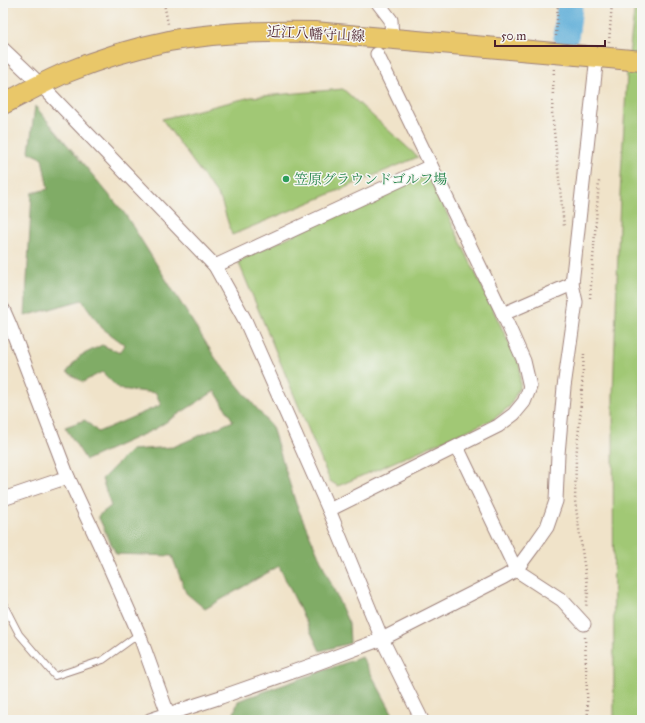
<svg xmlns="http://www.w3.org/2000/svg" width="645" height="723" font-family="'IM FELL Great Primer','Noto Serif JP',serif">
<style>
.green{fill:#a1c874;stroke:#767450}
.forest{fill:#80ac66;stroke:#656648}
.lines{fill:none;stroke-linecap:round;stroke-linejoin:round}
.river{stroke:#5eaed8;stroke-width:26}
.lane-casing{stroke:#9d817a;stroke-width:8}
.street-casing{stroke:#9d817a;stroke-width:15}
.primary-casing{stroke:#9d817a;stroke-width:22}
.path{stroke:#9d817a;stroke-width:2.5;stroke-dasharray:1 3;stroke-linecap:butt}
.lane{stroke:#fff;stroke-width:6}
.street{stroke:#fff;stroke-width:13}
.primary{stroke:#e9c769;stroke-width:20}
.primary-bridge-casing{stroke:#9d817a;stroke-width:22;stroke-linecap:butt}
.primary-bridge{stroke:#e9c769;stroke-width:20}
.leisure-dot{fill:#2e9e5b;stroke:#f6f6f2;stroke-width:1.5}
.labels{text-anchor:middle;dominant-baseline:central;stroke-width:3;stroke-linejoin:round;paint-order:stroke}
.street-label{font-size:14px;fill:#4a1f2b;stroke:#f6f6f2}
.leisure-label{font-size:14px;fill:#27864d;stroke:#f6f6f2;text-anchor:start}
</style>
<rect width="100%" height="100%" fill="#f6f6f2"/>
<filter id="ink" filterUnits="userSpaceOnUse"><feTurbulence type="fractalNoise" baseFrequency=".025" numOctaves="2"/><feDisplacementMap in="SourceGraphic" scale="8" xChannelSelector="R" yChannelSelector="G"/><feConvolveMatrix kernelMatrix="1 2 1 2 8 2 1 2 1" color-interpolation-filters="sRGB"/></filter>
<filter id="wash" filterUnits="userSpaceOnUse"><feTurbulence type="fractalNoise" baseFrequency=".012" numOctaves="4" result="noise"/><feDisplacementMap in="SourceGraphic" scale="16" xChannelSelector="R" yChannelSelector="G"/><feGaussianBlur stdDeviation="0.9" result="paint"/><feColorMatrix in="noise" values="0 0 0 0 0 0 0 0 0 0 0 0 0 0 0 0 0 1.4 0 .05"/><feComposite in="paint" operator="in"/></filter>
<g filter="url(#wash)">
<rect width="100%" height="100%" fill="#f0e3c9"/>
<g class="green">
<polygon points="635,3 642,3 642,720 614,720 613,396 620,194 627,73"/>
<polygon points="343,89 418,157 232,235 221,200 162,119 251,97"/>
<polygon points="422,174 430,178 520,366 520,386 510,406 494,419 338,486 330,481 238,261"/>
</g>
<g class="forest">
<polygon points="35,106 125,214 216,359 272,427 296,504 349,624 350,643 320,651 279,566 205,609 186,593 172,556 116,554 98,516 111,506 102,479 131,450 173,447 233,421 215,391 155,429 86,460 65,427 85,420 98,432 161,405 156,393 119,389 102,372 83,382 67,372 80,356 102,345 120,353 125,345 102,328 82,300 25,316 32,193 48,189 42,158 29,152"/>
<polygon points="362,657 396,720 235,720 233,716 238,701"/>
</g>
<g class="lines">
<polyline class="river" points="566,35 570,3"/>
</g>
</g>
<g filter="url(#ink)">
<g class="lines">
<defs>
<polyline id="lane" points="3,603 19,634 55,676 103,660 139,634"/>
<g id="street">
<polyline points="378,3 391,20 392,39"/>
<polyline points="3,49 41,85 215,266 245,320 329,510 382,639 422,720"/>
<polyline points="215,266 431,166"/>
<polyline points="3,309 10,325 68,477 102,550 139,634 168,714 172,720"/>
<polyline points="503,314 572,284"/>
<polyline points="457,447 516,570 562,600 584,624"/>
<polyline points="3,499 68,477"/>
<polyline points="329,510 498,426 514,414 524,402 530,387 524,361 503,314 377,54"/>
<polyline points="150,720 221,697 318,663 382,639 504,577 516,570 533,547 547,527 556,501 558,454 564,387 576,302 572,284 597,56"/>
</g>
<g id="primary">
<polyline points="577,55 642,61"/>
<path d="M3,104c20,-10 41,-22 62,-31 34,-14 69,-25 104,-32 9,-2 18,-3 27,-4 40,-5 78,-6 118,-5l206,18"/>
</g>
</defs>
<use href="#lane" class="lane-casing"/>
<use href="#street" class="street-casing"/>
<use href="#primary" class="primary-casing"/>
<g class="path">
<polyline points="164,3 168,24"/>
<polyline points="556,36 558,3"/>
<polyline points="609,42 612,3"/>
<polyline points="554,69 552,112 564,226"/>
<polyline points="590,298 599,181"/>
<polyline points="584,354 580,417 576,458 575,501 588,592 586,608"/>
<polyline points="585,637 588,720"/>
</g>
<use href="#lane" class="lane"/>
<use href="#street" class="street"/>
<use href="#primary" class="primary"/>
<defs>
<polyline id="primary-bridge" points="520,50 577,55"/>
</defs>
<use href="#primary-bridge" class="primary-bridge-casing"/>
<use href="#primary-bridge" class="primary-bridge"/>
</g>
</g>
<circle class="leisure-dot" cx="286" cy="179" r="4"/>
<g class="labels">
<g class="street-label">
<text transform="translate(316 34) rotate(3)">近江八幡守山線</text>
</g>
<g class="leisure-label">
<text x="294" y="179">笠原グラウンドゴルフ場</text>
</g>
</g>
<rect width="645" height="723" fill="none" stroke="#f6f6f2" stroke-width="16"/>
<path d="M495 40v6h110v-6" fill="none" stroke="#4a1f2b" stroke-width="2"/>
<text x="501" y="40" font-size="12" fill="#4a1f2b" stroke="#f6f6f2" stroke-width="3" paint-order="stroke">50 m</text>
</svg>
